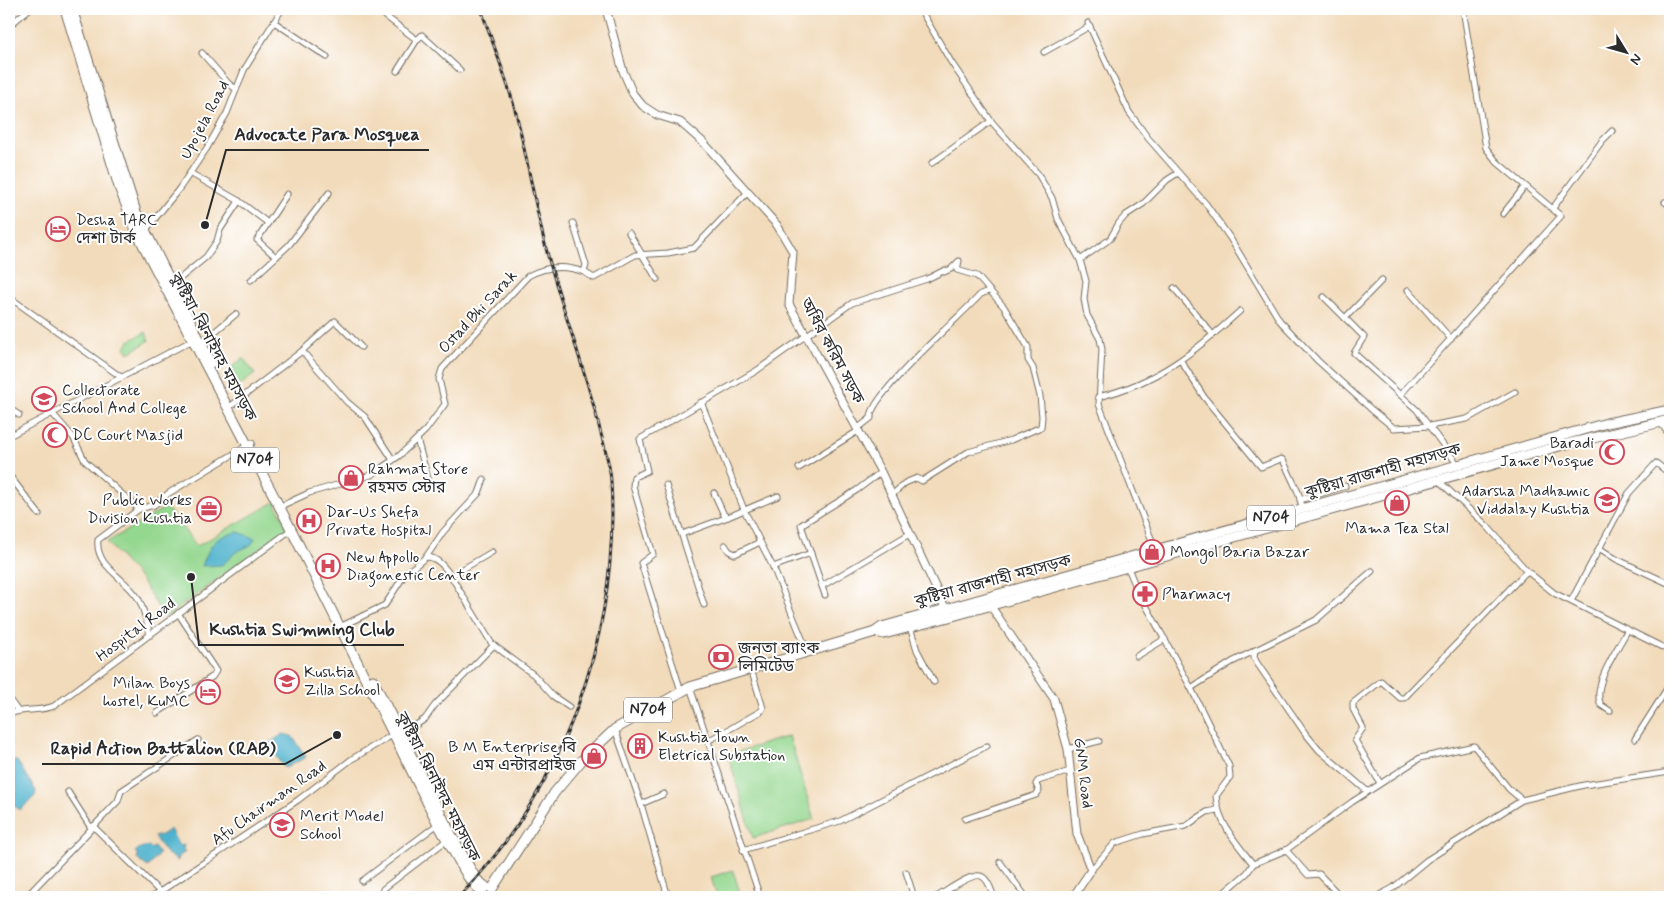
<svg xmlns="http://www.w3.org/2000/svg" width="1679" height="906" font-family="Mynerve,'Noto Sans Bengali',sans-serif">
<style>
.built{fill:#f5d3c1}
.green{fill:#94d78f;stroke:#60815d}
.water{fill:#4fb3ce;stroke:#3d6f7c}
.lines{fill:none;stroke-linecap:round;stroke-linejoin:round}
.street-casing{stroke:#71695d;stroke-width:7}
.secondary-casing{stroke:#71695d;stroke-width:9}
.highway-casing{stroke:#71695d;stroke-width:11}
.street{stroke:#fff;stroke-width:5}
.secondary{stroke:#fff;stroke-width:7}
.highway{stroke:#fff;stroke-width:9}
.rail-casing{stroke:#2b2b2b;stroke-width:3}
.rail{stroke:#fff;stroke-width:1;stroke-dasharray:4;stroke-linecap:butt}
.labels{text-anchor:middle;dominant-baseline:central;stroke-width:4;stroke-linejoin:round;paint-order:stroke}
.shield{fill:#fff;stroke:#6b6b6b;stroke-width:1}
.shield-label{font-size:15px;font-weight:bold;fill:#2b2b2b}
.street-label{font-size:16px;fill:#2b2b2b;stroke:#fff}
.poi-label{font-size:16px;fill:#2b2b2b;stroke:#fff;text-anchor:start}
.leader{fill:none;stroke:#2b2b2b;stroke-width:2}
.callout-dot{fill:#2b2b2b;stroke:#fff;stroke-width:2}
.callout-label{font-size:18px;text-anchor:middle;font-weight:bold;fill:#2b2b2b;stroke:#fff;stroke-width:4;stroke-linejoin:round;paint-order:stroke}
</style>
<rect width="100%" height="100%" fill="#fff"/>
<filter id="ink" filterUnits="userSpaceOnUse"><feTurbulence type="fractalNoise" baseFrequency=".02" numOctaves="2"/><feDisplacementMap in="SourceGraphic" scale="10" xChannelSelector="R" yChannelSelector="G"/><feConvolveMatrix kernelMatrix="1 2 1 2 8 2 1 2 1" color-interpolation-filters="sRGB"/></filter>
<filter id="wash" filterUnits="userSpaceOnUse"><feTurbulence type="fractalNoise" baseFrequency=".0096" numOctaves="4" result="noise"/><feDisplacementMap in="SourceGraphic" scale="20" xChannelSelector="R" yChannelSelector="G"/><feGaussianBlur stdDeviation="1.12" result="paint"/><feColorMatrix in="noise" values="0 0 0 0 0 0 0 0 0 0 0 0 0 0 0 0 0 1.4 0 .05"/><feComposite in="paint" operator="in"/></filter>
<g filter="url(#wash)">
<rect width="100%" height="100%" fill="#f2dbbb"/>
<polygon class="built" points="312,511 319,521 305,530 299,520"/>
<g class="green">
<polygon points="146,332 149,341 129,353 125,347 129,341"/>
<polygon points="243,358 255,374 238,387 231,368"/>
<polygon points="275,502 288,528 165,618 141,580 107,542 166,507 197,546"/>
<polygon points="789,736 814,819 753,838 729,758 731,754"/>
<polygon points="733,870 741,897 717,897 711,877"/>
</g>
<g class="water">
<path d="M238,532l17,6 -4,7 -15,7 -14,13 -20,1c9,-22 11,-29 36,-34z"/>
<path d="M283,734l9,2 14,21 -21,11c-8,-8 -10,-16 -17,-24z"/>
<polygon points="9,761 17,761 36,791 35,796 20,810 9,802"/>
<polygon points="170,829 179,846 184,845 183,849 185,852 177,858 178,861 166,853 154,837 161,835"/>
<polygon points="149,846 151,849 154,847 159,854 148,867 137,859 138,855 135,852 140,848"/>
</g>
</g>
<g filter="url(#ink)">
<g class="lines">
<defs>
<g id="street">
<polyline points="376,9 417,40 397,71"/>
<polyline points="920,9 951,62 991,121 1038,174 1052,198 1058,219 1080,260 1086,281 1084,299 1087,315 1100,339 1102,349 1099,404 1156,551"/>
<polyline points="274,22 327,57"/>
<polyline points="1088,23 1129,112 1148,138 1206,204 1230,238 1280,321 1318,361 1372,410 1394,428 1429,426 1467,419 1515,392"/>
<polyline points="9,26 29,9"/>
<polyline points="417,40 422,35 460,70"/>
<polyline points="1044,52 1090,26"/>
<polyline points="202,53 228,83 236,89"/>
<polyline points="932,163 991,121"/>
<polyline points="190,173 239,201 268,223"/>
<polyline points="1665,202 1670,206"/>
<polyline points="1553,208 1602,141 1612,131"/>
<polyline points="1503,214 1525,186"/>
<polyline points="573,223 586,265 584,272 594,278 635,255 668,253 694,248 749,191"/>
<polyline points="145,231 179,189 207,148 227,113 244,70 282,9"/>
<polyline points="629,233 657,279"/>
<polyline points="276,257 257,240 287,194"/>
<polyline points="1080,260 1110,239 1119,223 1126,215 1143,204 1167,180 1178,173"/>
<polyline points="251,280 289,245 329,193"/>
<polyline points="172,285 206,257 217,241 220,230 239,201"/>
<polyline points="1174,288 1213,335"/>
<polyline points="1408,290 1451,339"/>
<polyline points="9,297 121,377"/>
<polyline points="1324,297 1364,337 1354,353 1417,410 1458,465"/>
<polyline points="1345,318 1382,280"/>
<polyline points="201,343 236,314"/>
<polyline points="302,351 347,402 365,417 393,460"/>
<polyline points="1181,361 1204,397 1261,467 1281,459 1283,460 1298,492 1303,510"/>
<polyline points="1401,394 1561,216 1497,162 1486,148 1463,9"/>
<path d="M1098,397c59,-14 98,-46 142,-86"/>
<polyline points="701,402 745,512 773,567 808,653"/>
<polyline points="232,405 302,351 335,321 361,347"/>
<polyline points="9,408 19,415"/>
<polyline points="52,413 73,437 85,461 139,509"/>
<polyline points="1660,422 1670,436"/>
<path d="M857,429l14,-11c-3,-21 91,-103 110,-124l8,-3"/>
<polyline points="9,436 195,339"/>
<polyline points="417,439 428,479"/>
<polyline points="799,468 858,431"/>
<polyline points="9,475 39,514"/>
<polyline points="1438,480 1487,526 1527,571 1554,593 1670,651"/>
<polyline points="666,485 704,605"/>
<polyline points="714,493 724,515 728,517 778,496"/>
<polyline points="892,495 905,483 917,478 922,481 968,452 1011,440 1041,427 1042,417 1040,396 1033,368 1028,360 1028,347 1004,307 977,276 957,270 959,261 951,269 944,272"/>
<polyline points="1300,500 1345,486"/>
<path d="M283,505l26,-12 62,-18 28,-19 27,-26 19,-26 -6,-25 3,-10 86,-93c18,-10 37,-11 56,-4"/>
<polyline points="682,534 728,517"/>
<polyline points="725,545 729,551 735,554 760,542"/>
<polyline points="1599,548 1616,559 1670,584"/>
<polyline points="426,557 443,532 479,493 484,479"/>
<polyline points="773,567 811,553"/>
<path d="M1128,568l8,19 55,101 38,78 1,11 -14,19c2,27 21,48 37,68"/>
<polyline points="451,576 492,552"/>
<polyline points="822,586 911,533"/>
<polyline points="825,595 801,525 857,490 881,472"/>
<polyline points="1571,601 1629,493 1656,463 1670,474"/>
<path d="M344,625l41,-20 20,-31 21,-17c12,0 19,11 25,19l41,68 42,31 19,21 16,11"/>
<polyline points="910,627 917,650 934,682"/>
<path d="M150,635c-3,-12 -6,-27 -12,-37 -13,-21 -43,-31 -40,-58l41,-31 15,-4 15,-12 83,-50"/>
<polyline points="1255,650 1254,657 1257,663 1305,733 1319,750 1367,791"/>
<polyline points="1137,656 1165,639"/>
<polyline points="690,687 760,897"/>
<polyline points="1191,688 1232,662 1316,620 1372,571"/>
<polyline points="681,691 641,563 653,554 633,486 634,477 647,471 640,439 756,371 852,303 927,279 945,270"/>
<polyline points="9,699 17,710"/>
<path d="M1610,711l-9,-6c-10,-19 17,-57 26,-74"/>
<polyline points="157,713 212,677 216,671 178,613"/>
<path d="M9,714c14,-6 30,-2 45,-8l238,-177"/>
<polyline points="615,729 641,804 668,897"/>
<polyline points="1635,739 1670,684"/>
<path d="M707,741c19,-9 36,-20 54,-30l2,-3 -12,-39"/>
<polyline points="1068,749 1099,741"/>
<polyline points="1380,783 1355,740 1363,728 1353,709 1353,703 1381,681 1400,698 1404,698 1527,571"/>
<polyline points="68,792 91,828"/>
<polyline points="641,804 664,794"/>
<polyline points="965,819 1036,795 1039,791 1036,784 1038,781 1070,771"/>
<polyline points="93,826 159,891"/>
<polyline points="743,850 840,821 987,746"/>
<polyline points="1286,850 1308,875 1319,874 1341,897"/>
<polyline points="1000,862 1026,897"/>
<polyline points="1091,870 1115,843 1143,834 1186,826 1207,812 1217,810"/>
<polyline points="906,872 914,897"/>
<polyline points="362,881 438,824"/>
<polyline points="26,897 118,801 121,791 198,740"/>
<polyline points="152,897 298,800 352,759 394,734 407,731 425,719 435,705 494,645"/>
<polyline points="386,897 382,892 383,889 447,840"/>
<path d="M936,897c10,-5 38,-27 47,-20 7,5 8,14 11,20"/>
<polyline points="1219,897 1247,873 1253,864 1286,850 1352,802 1420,758 1474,746 1509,789 1522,800"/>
<polyline points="1376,897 1393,888 1427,860 1522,800 1584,785 1670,772"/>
</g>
<g id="secondary">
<polyline points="606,9 623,71 633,94 643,106 657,115 680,122 704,143 777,225 793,252 789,304 881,472 948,614"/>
<polyline points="990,605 1054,699 1068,749 1077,834 1091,870 1073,897"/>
</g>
<g id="highway">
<polyline points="65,9 119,187 138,235 291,529 438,824 468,877 483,894"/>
<polyline points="72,9 136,212 211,363"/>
<polyline points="875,632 884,634 949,617 1563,445 1670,420"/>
<polyline points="373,680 452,836 476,879 486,887"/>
<path d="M492,889l63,-97 27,-32 33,-31 75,-42 185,-55 7,-5c242,-67 484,-134 725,-204l63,-13"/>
</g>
</defs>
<use href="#street" class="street-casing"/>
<use href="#secondary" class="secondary-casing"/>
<use href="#highway" class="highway-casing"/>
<use href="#street" class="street"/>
<use href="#secondary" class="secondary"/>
<use href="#highway" class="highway"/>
<defs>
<path id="rail" d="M459,897c106,-110 161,-264 152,-416 -1,-17 -7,-35 -11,-51 -14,-59 -36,-115 -52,-174 -12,-45 -20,-93 -31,-139 -9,-36 -24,-72 -36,-108"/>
</defs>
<use href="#rail" class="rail-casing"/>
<use href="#rail" class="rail"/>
</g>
</g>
<defs>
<symbol id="hotel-ring" viewBox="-11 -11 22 22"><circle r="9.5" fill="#fff" stroke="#d1495b" stroke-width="1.5"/><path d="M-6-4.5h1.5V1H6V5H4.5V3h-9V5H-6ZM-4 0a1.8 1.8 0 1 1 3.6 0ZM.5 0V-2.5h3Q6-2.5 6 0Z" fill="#d1495b"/></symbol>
<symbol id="school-ring" viewBox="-11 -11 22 22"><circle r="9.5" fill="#fff" stroke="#d1495b" stroke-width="1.5"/><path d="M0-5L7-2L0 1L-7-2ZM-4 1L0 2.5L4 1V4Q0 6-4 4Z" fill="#d1495b"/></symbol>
<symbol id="mosque-ring" viewBox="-11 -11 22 22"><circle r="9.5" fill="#fff" stroke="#d1495b" stroke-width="1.5"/><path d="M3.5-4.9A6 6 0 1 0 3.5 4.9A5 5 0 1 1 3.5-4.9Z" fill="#d1495b"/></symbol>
<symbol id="shop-ring" viewBox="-11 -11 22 22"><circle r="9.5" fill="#fff" stroke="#d1495b" stroke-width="1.5"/><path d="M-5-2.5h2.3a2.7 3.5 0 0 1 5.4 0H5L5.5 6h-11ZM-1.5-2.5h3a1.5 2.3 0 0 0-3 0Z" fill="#d1495b"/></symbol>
<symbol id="office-ring" viewBox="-11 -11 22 22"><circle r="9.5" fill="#fff" stroke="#d1495b" stroke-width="1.5"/><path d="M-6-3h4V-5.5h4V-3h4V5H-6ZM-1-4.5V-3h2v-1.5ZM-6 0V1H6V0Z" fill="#d1495b"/></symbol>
<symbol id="hospital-ring" viewBox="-11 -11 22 22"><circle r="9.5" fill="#fff" stroke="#d1495b" stroke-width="1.5"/><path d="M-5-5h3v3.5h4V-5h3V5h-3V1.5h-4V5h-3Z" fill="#d1495b"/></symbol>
<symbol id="pharmacy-ring" viewBox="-11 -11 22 22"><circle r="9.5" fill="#fff" stroke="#d1495b" stroke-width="1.5"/><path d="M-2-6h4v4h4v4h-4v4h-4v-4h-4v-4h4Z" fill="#d1495b"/></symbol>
<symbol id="bank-ring" viewBox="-11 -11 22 22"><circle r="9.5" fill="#fff" stroke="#d1495b" stroke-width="1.5"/><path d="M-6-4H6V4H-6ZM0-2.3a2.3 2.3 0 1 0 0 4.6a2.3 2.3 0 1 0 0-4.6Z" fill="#d1495b"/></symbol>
<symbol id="building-ring" viewBox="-11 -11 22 22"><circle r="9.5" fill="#fff" stroke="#d1495b" stroke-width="1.5"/><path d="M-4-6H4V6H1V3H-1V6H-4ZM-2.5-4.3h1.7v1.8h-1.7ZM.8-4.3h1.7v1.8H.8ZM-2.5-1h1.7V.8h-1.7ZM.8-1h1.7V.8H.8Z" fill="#d1495b"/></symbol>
</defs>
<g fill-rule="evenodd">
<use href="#hotel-ring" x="44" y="215" width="28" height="28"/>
<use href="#school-ring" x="30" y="385" width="28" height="28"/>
<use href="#mosque-ring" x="41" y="421" width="28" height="28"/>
<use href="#mosque-ring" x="1598" y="438" width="28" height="28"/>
<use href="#shop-ring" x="337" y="464" width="28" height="28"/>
<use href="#school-ring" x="1593" y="486" width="28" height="28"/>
<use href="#shop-ring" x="1383" y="489" width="28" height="28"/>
<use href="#office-ring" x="195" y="495" width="28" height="28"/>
<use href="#hospital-ring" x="295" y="507" width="28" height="28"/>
<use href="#shop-ring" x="1138" y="538" width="28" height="28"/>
<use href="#hospital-ring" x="314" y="552" width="28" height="28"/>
<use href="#pharmacy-ring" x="1131" y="580" width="28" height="28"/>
<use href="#bank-ring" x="707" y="643" width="28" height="28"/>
<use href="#school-ring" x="273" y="667" width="28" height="28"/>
<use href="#hotel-ring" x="194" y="678" width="28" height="28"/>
<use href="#building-ring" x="626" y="732" width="28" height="28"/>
<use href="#shop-ring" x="580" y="742" width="28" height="28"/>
<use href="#school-ring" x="268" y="811" width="28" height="28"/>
</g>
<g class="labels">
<g class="shield">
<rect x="231" y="447.5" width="48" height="25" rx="4"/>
<rect x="1247" y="505.5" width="48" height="25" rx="4"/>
<rect x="624" y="697.5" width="48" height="25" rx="4"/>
</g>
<g class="shield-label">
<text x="255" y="460">N704</text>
<text x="1271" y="518">N704</text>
<text x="648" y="710">N704</text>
</g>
<g class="street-label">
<text transform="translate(205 120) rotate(-62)">Upojela Road</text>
<text transform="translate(478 312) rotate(-47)">Ostad Bhi Sarak</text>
<text transform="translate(213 347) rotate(62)">কুষ্টিয়া-ঝিনাইদহ মহাসড়ক</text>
<text transform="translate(832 351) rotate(62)">অধির করিম সড়ক</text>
<text transform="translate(1383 471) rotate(-16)">কুষ্টিয়া রাজশাহী মহাসড়ক</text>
<text transform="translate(993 581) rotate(-15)">কুষ্টিয়া রাজশাহী মহাসড়ক</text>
<text transform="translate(136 630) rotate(-37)">Hospital Road</text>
<text transform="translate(1083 773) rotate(83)">GNM Road</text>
<text transform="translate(438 787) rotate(63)">কুষ্টিয়া-ঝিনাইদহ মহাসড়ক</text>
<text transform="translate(269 803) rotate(-35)">Afu Chairman Road</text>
</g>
<g class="poi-label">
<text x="76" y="220">Desha TARC<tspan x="76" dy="18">দেশা টার্ক</tspan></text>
<text x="62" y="390">Collectorate<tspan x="62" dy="18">School And College</tspan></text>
<text x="72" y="435">DC Court Masjid</text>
<text x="1594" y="443" text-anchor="end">Baradi<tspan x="1594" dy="18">Jame Mosque</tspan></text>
<text x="368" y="469">Rahmat Store<tspan x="368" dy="18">রহমত স্টোর</tspan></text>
<text x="1590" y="491" text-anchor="end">Adarsha Madhamic<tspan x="1590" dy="18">Viddalay Kushtia</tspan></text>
<text x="192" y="500" text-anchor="end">Public Works<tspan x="192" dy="18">Division Kushtia</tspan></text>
<text x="326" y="512">Dar-Us Shefa<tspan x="326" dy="18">Private Hospital</tspan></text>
<text x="1397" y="528" text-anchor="middle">Mama Tea Stal</text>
<text x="1170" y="552">Mongol Baria Bazar</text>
<text x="346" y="557">New Appollo<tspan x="346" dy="18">Diagonestic Center</tspan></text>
<text x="1162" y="594">Pharmacy</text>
<text x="738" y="648">জনতা ব্যাংক<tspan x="738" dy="18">লিমিটেড</tspan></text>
<text x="304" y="672">Kushtia<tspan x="304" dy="18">Zilla School</tspan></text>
<text x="190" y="683" text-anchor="end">Milan Boys<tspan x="190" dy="18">hostel, KuMC</tspan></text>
<text x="658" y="737">Kushtia Town<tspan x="658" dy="18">Eletrical Substation</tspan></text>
<text x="576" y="747" text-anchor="end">B M Enterprise বি<tspan x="576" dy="18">এম এন্টারপ্রাইজ</tspan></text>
<text x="300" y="816">Merit Model<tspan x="300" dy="18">School</tspan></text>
</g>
</g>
<path class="leader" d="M205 225L226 150H429M191 577L199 645H404M337 735L285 764H42"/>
<g class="callout-dot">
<circle cx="205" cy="225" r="5"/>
<circle cx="191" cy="577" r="5"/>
<circle cx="337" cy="735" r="5"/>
</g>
<g class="callout-label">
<text x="327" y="140">Advocate Para Mosquea</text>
<text x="302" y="635">Kushtia Swimming Club</text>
<text x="163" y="754">Rapid Action Battalion (RAB)</text>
</g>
<rect width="1679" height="906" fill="none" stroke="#fff" stroke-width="30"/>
<g transform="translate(1626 52) rotate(127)" stroke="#ffffff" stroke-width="4" paint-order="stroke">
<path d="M0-4L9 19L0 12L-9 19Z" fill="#2b2b2b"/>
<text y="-8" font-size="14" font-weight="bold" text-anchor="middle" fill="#2b2b2b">N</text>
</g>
</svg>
